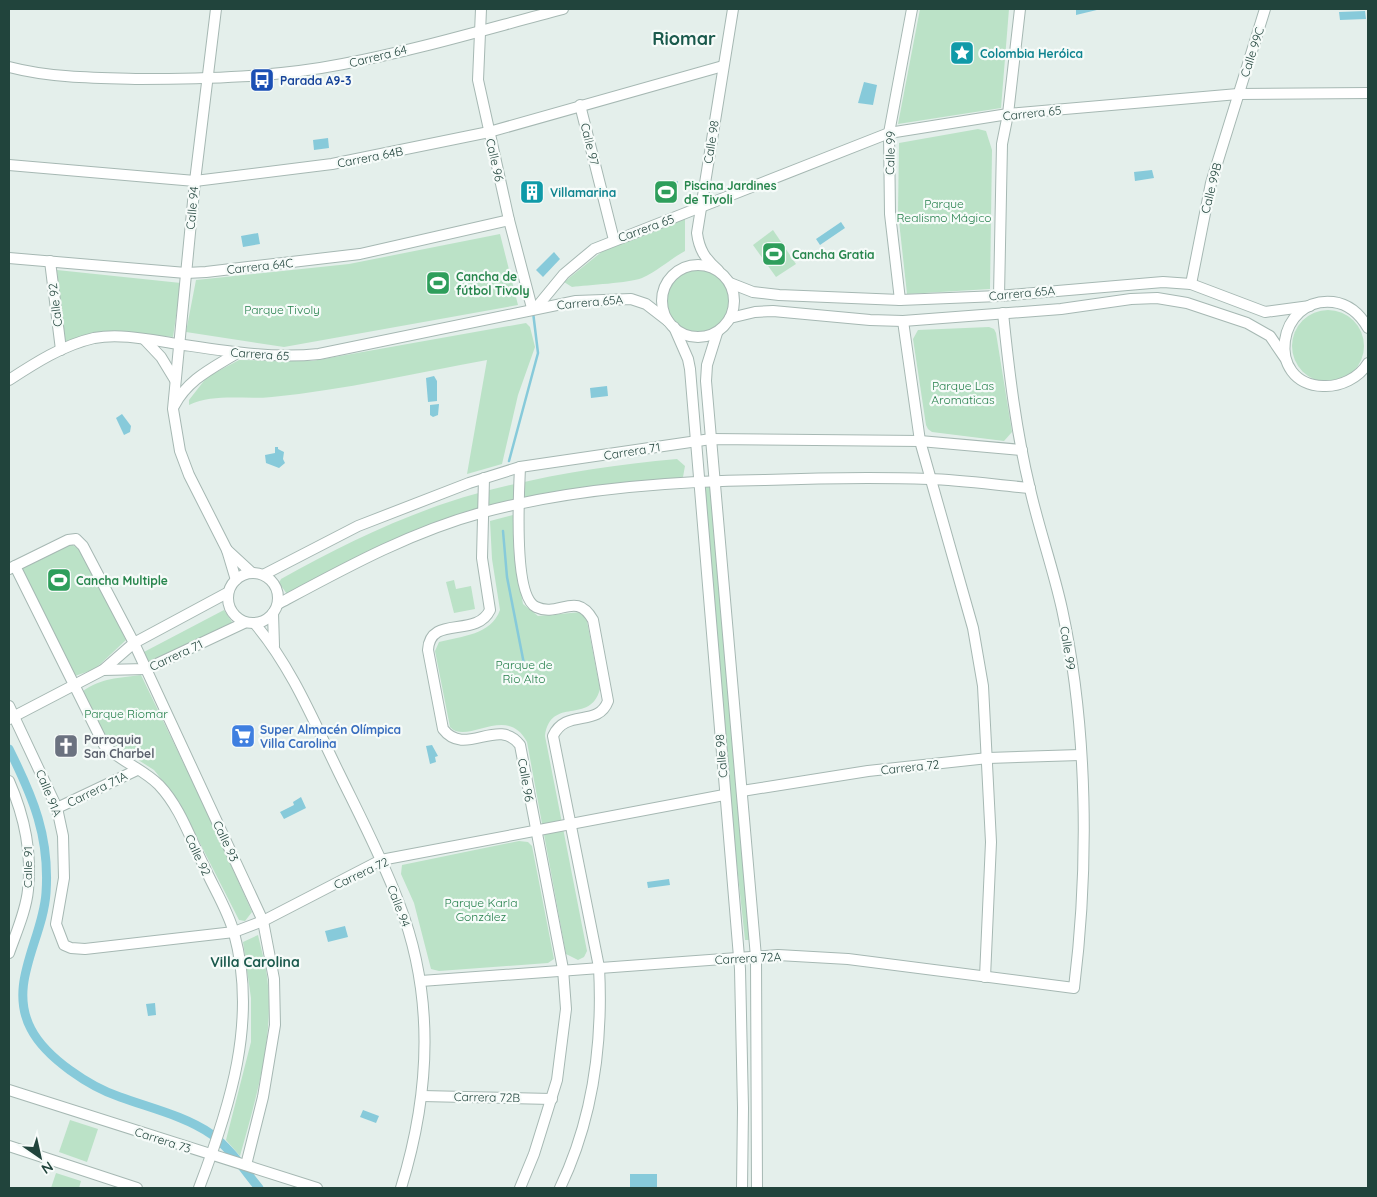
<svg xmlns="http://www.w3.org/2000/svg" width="1377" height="1197" font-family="Quicksand,sans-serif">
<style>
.green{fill:#bbe2c7}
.water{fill:#87cada}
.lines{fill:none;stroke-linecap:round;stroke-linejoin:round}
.stream{stroke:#87cada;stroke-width:2.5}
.canal{stroke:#87cada;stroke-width:9}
.minor-casing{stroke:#a6b8b3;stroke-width:12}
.minor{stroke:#fff;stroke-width:10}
.labels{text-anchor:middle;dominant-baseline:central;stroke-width:4.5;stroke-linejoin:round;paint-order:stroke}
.street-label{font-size:12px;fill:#21443c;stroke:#f6fbf9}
.culture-label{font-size:12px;font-weight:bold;fill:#0d838f;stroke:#f6fbf9;text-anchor:start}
.transit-label{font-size:12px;font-weight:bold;fill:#164399;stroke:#f6fbf9;text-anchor:start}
.leisure-label{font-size:12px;font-weight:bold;fill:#27864d;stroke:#f6fbf9;text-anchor:start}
.park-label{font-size:12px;fill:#26804c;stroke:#f6fbf9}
.shop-label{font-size:12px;font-weight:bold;fill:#366cbe;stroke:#f6fbf9;text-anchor:start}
.worship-label{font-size:12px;font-weight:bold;fill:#5b616d;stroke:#f6fbf9;text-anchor:start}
.neighbourhood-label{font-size:14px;font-weight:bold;fill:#1a594c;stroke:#f6fbf9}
.district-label{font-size:18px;font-weight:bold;fill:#1a594c;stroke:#f6fbf9}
</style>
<rect width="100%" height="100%" fill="#e4efeb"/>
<g class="green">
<polygon points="920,9 1009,9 1001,108 898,124"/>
<polygon points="978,129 986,131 992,150 990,289 907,294 898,212 899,143"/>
<path d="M685,218v33c-15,8 -27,20 -43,27 -13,5 -54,7 -70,9l-8,-5 40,-32z"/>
<polygon points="773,230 796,264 776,277 753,245"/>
<polygon points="500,234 518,305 284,347 186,332 196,280 349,264"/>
<polygon points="57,270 181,283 173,337 108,331 64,343"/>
<circle cx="698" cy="301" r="31"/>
<circle cx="1328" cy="346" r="36"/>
<path d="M526,323l4,4 5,20 -17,48 -16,69 -35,10 20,-114c-71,13 -143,30 -215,37 -28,3 -57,-4 -83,8v-5l18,-23 32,-17 73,1z"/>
<polygon points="989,327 994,329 996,333 1012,432 1004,441 932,432 928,429 926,425 913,339 918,330"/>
<path d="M677,459l8,7 -2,11 -3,3 -206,34 -187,80 -8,-11 2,-4c61,-34 126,-66 194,-85 66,-18 133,-29 202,-35z"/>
<polygon points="711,484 750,940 745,940 729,791 703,485"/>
<path d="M513,515l1,40 9,49 15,12 43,-4 5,4 14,73c-10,37 -49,6 -55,47l42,215 -3,6 -6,3 -12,-6 -39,-212c-20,-39 -60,4 -77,-15l-15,-76 4,-9c23,-6 52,-7 61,-32l-8,-51 -2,-38z"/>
<polygon points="70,543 84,553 126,640 95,669 75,676 21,568"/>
<polygon points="454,580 456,589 471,586 475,609 454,613 446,582"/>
<polygon points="224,610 234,625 148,666 142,653"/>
<path d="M141,675l67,139 44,98 -7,9 -6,-1 -61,-120 -24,-30 -47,-30 -24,-49c18,-13 36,-13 58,-16z"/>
<polygon points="519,841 528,842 532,846 554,959 548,963 439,971 431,969 414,903 401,874 402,865"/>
<path d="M258,935c3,13 7,27 9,41 8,61 -11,122 -27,180l-14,-16 25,-98v-44l-8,-56z"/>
<polygon points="70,1120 98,1129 87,1162 59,1152"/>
<polygon points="56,1173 81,1181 79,1188 51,1188"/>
</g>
<g class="water">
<polygon points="1076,9 1101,9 1076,15"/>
<polygon points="1365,11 1366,19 1340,20 1339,12"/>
<polygon points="864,82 877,85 873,105 858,103"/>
<polygon points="328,138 329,148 314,150 313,140"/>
<polygon points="1152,170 1154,178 1135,181 1134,172"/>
<polygon points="678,181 675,196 659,204 655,189"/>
<polygon points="841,222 845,228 820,245 816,239"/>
<polygon points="258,233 260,244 243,247 241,236"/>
<polygon points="554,252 560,259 543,277 536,270"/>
<polygon points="434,376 437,381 437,401 428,402 426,378"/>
<polygon points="607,386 608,396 591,398 590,388"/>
<polygon points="439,404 438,415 433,417 430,415 430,405"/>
<polygon points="122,414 131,426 130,432 124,435 116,418"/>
<polygon points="275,447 278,447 278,449 284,452 283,459 285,463 279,468 266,463 265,455 275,453"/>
<polygon points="432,745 438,756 435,757 436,762 430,764 426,746"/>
<polygon points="301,797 306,808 284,819 280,812 294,805 293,802"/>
<polygon points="669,879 670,885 648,888 647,882"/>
<polygon points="345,926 348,937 328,942 325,931"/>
<polygon points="155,1003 156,1015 148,1016 146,1004"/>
<polygon points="363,1110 379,1116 376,1123 360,1117"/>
<rect x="630" y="1174" width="27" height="14"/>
</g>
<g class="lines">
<g class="stream">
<polyline points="509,461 538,353 533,312"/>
<polyline points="503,531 507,577 524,664"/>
</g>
<path class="canal" d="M9,749c24,48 41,88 37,144 -3,46 -39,91 -15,136 15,29 59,58 89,68 30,11 65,19 91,37 19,14 34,37 48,54"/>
<defs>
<g id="minor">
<polyline points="216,9 195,181 173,409 180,451 189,475 227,550 236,580"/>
<polyline points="481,9 478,80 509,220 532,308"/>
<path d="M9,67c42,11 87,11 131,12 68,0 137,-2 203,-15 74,-14 147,-36 220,-55"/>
<polyline points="580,105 614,240"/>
<polyline points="9,165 195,181 332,164 489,132 723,66"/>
<polyline points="9,258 186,273 206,272 360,254 509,220"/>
<polyline points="50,261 61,350"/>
<circle cx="698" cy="301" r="36"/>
<path d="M718,270c-13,-11 -19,-21 -21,-37l36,-224"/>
<polyline points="730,283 753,292 779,295 900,300 999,296 1163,282 1191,284 1265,312 1310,306"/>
<polyline points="1191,284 1211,183 1265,9"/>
<polyline points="999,296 1002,144 1008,114 1020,9"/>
<polyline points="900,300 890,214 889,133 912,9"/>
<polyline points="536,308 564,274 594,249 889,133 1008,114 1238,94 1368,93"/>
<polyline points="730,318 755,312 773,311 870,320 903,321 1061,309 1131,299 1157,298 1187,303 1247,323 1270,336 1285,358"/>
<polyline points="903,321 920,441 973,628 983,686 991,842 985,977"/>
<polyline points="674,327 688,359 690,369 740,969 743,1108 742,1188"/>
<path d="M1368,328c-8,-14 -19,-24 -35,-26 -56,-6 -69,82 -10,84 17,1 36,-8 45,-23"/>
<polyline points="717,333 707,365 706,381 756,957 757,1188"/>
<polyline points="144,339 161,357 175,380"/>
<path d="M9,380c26,-17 54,-35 85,-42 27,-5 57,2 84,6 47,7 93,15 141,10l257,-53 55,-2 15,5 22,17"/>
<path d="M174,406c14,-27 39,-38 63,-53"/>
<path d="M520,467c-1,24 -7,129 16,140 23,11 40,-17 57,13l15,81c-10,27 -42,7 -55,35l46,231c4,75 -6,152 -39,221"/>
<path d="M484,478l-2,80 8,52c-14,29 -60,4 -62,40l15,79c22,29 55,-13 77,16l43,224 3,40 -9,71 -23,74 -14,34"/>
<polyline points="227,550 252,573"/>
<path d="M15,566l89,179c16,16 39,24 55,40 21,22 31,53 44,79 10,23 25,46 31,69 24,87 -4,174 -35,255"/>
<polyline points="9,569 68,540 76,539 83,546 134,643 263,921 274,979 275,1025 263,1097 246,1165"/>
<circle cx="253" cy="598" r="25"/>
<polyline points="265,574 358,526 469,483 520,467 711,439 920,441 1022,450"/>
<path d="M278,604c67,-36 132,-72 206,-92 91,-24 188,-31 281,-32 55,-2 109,-3 164,-1 33,1 67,6 101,9"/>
<polyline points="273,613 274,646"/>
<path d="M256,625c36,43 58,97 83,148 21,43 43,85 60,130 36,93 31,191 2,285"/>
<polyline points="103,670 146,669 244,623"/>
<polyline points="9,706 57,808 63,836 64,878 56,924 64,945 71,948 85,949 234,932 263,921 381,860 724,795"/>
<polyline points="9,719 103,670 134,643 227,593"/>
<path d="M9,781c15,34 23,72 19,109 -2,21 -12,43 -19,63"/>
<polyline points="742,791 868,771 988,758 1080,755"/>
<polyline points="57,808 137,770"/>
<path d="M421,981l357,-26 70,4 226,29c15,-121 14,-259 -12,-379 -9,-41 -23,-80 -32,-120 -14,-58 -21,-117 -27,-176"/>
<polyline points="9,1090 317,1188"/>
<polyline points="422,1096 552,1099"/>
<polyline points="9,1146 137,1188"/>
</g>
</defs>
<use href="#minor" class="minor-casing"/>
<use href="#minor" class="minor"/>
</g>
<defs>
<symbol id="sight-square" viewBox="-11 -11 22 22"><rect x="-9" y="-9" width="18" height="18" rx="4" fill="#0f9aa8" stroke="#f6fbf9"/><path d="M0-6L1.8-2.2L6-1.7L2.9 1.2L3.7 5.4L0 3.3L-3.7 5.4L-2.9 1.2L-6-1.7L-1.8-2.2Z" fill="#fff"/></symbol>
<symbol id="bus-square" viewBox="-11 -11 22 22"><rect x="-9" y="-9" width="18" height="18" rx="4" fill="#1a4fb4" stroke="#f6fbf9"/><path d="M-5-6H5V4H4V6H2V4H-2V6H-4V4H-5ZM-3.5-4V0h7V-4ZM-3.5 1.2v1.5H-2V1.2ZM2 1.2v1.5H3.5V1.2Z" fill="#fff"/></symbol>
<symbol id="building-square" viewBox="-11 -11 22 22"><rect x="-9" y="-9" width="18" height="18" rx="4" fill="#0f9aa8" stroke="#f6fbf9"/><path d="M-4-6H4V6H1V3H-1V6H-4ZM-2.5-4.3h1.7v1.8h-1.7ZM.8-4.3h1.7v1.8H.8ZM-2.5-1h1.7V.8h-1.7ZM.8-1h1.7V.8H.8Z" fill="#fff"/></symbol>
<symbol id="stadium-square" viewBox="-11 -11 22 22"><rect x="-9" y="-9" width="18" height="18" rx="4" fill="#2e9e5b" stroke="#f6fbf9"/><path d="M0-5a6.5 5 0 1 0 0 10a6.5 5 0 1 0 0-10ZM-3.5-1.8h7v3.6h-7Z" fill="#fff"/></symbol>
<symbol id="supermarket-square" viewBox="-11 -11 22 22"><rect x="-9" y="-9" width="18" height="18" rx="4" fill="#3f7fe0" stroke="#f6fbf9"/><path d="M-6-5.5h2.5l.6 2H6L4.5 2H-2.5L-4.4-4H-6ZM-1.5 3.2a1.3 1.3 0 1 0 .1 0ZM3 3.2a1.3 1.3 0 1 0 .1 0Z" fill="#fff"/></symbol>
<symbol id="church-square" viewBox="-11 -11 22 22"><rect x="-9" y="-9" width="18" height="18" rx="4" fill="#6b7280" stroke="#f6fbf9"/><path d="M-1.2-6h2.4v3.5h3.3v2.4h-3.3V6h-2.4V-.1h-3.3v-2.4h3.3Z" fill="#fff"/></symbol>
</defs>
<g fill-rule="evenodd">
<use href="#sight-square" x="948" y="39" width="28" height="28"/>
<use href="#bus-square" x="248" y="66" width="28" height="28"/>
<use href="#building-square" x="518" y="178" width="28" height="28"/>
<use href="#stadium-square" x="652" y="178" width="28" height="28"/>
<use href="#stadium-square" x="760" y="240" width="28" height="28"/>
<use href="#stadium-square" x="424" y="269" width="28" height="28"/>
<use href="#stadium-square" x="45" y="566" width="28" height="28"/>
<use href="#supermarket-square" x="229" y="722" width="28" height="28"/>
<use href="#church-square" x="52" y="732" width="28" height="28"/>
</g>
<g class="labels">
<g class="street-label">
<text transform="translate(1252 52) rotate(-72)">Calle 99C</text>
<text transform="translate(378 56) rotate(-14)">Carrera 64</text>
<text transform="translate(1032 113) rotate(-6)">Carrera 65</text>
<text transform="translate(711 142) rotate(-81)">Calle 98</text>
<text transform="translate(590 144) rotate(76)">Calle 97</text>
<text transform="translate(890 153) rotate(-89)">Calle 99</text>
<text transform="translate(370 157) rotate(-11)">Carrera 64B</text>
<text transform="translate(495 160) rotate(77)">Calle 96</text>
<text transform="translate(1211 188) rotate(-76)">Calle 99B</text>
<text transform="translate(192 208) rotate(-85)">Calle 94</text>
<text transform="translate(646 228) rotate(-20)">Carrera 65</text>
<text transform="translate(260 266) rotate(-6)">Carrera 64C</text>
<text transform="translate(1022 293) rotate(-5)">Carrera 65A</text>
<text transform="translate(590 302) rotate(-5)">Carrera 65A</text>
<text transform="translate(55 305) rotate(-97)">Calle 92</text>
<text transform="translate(260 354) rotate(4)">Carrera 65</text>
<text transform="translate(632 451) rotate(-9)">Carrera 71</text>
<text transform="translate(1068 648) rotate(81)">Calle 99</text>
<text transform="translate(176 655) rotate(-25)">Carrera 71</text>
<text transform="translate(721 756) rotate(-95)">Calle 98</text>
<text transform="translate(910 767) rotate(-6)">Carrera 72</text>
<text transform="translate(526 780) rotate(80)">Calle 96</text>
<text transform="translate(97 789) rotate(-26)">Carrera 71A</text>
<text transform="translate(49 793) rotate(68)">Calle 91A</text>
<text transform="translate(226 841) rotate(65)">Calle 93</text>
<text transform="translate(198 855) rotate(65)">Calle 92</text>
<text transform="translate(27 867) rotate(-90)">Calle 91</text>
<text transform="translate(361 873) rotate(-25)">Carrera 72</text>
<text transform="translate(399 906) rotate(69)">Calle 94</text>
<text transform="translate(748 958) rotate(-3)">Carrera 72A</text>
<text transform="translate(487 1097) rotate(1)">Carrera 72B</text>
<text transform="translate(163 1140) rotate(18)">Carrera 73</text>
</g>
<g class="culture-label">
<text x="980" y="53">Colombia Heróica</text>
<text x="550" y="192">Villamarina</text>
</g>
<g class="transit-label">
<text x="280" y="80">Parada A9-3</text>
</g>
<g class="leisure-label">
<text x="684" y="185">Piscina Jardines<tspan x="684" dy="14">de Tivoli</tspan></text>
<text x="792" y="254">Cancha Gratia</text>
<text x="456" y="276">Cancha de<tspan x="456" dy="14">fútbol Tivoly</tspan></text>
<text x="76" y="580">Cancha Multiple</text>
</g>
<g class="park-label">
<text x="944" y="203">Parque<tspan x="944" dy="14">Realismo Mágico</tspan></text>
<text x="282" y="309">Parque Tivoly</text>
<text x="963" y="385">Parque Las<tspan x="963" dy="14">Aromaticas</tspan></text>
<text x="524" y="664">Parque de<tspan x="524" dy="14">Rio Alto</tspan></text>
<text x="126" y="713">Parque Riomar</text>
<text x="481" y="902">Parque Karla<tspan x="481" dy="14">González</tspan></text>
</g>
<g class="shop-label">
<text x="260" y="729">Super Almacén Olímpica<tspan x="260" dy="14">Villa Carolina</tspan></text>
</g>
<g class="worship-label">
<text x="84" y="739">Parroquia<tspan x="84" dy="14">San Charbel</tspan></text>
</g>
<g class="neighbourhood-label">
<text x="255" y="962">Villa Carolina</text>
</g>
<g class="district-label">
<text x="684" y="38">Riomar</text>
</g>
</g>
<rect width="1377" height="1197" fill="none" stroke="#21443c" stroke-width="20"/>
<g transform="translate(40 1157) rotate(146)" stroke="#f6fbf9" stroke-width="4" paint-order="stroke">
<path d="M0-4L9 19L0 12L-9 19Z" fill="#21443c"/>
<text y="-8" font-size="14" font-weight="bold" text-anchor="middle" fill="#21443c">N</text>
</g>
</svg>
